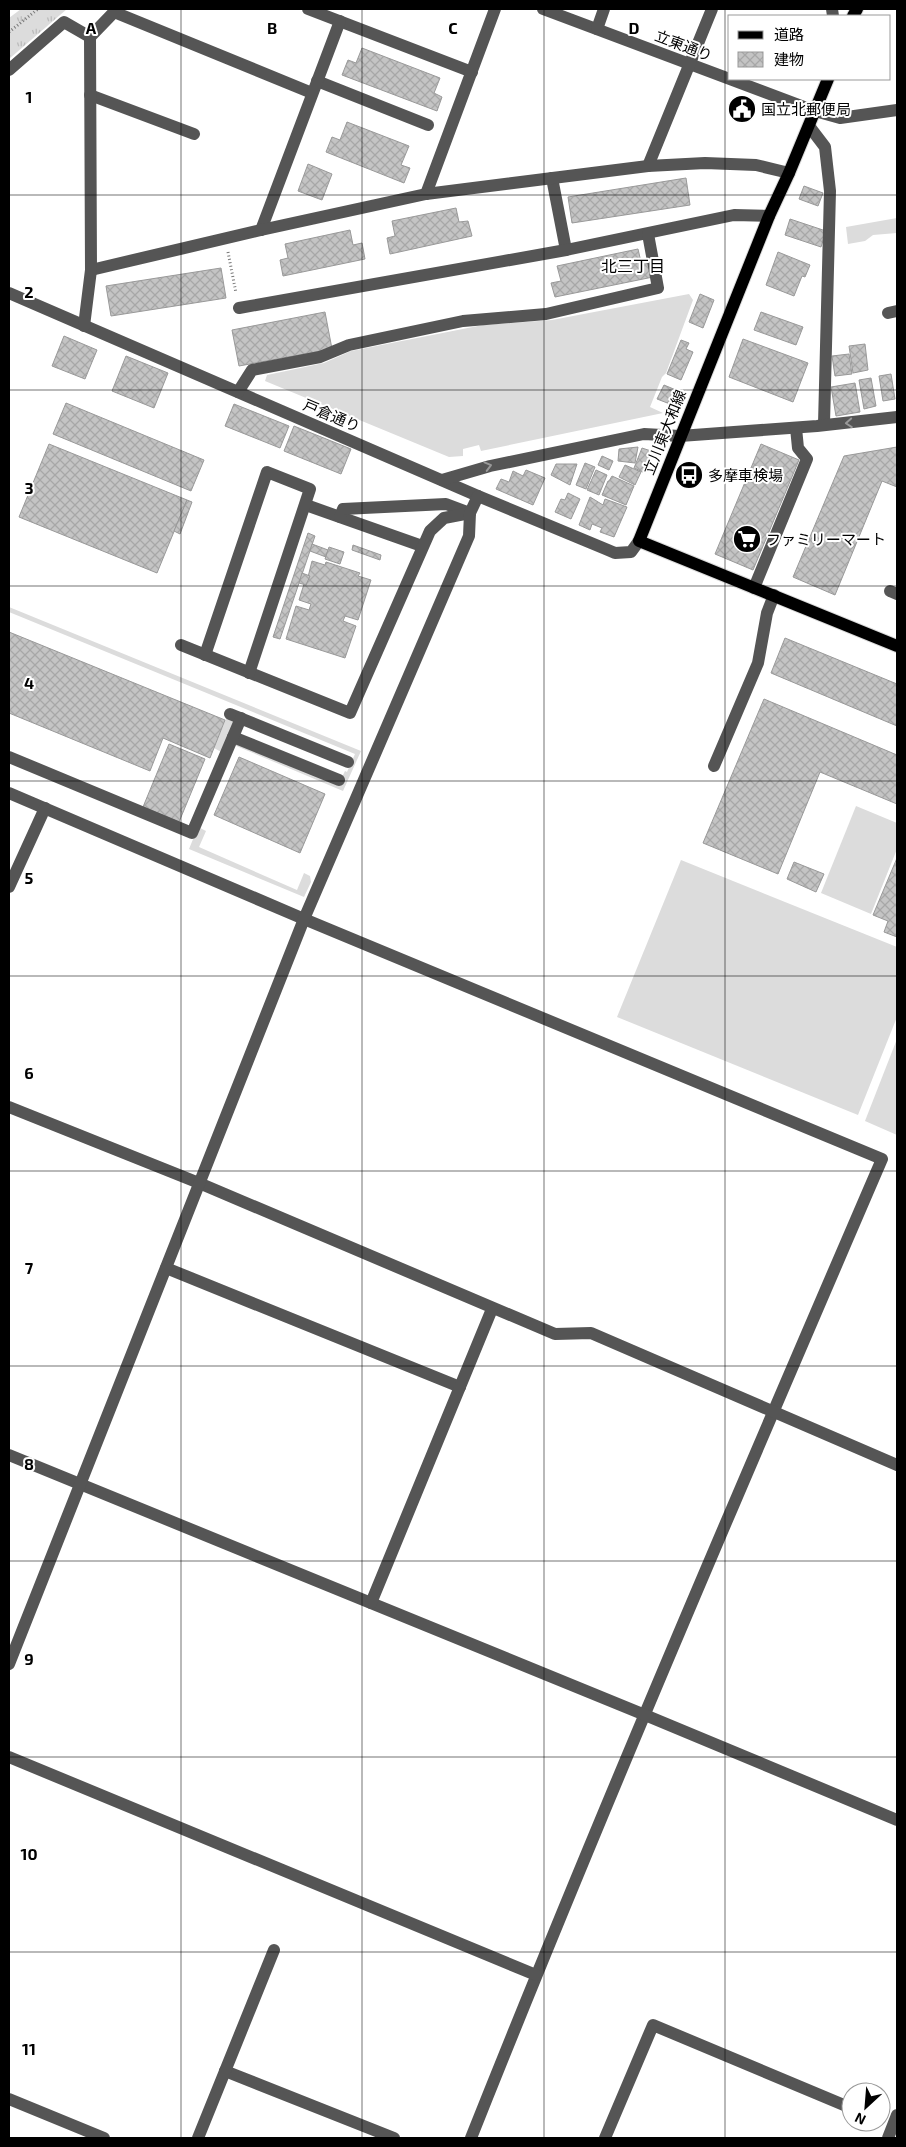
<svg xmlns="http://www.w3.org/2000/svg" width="906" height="2147" font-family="'Exo 2','Noto Sans JP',sans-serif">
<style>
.grass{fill:#dcdcdc}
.park{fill:url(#park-tufts)}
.building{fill:url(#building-cross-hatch);stroke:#999}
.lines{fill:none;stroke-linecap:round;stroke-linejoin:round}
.major-casing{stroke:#dbdbdb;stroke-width:14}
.path{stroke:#777;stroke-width:3;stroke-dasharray:1 2.5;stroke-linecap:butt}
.minor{stroke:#555;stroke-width:12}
.major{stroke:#000;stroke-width:12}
.oneway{stroke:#999}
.grid{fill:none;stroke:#000;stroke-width:1;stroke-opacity:0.55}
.labels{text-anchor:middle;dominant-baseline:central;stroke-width:4;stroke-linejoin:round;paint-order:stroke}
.street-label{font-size:15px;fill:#000;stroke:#fff}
.poi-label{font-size:15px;fill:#000;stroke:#fff;text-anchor:start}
.neighbourhood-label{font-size:16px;fill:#000;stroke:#fff}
.grid-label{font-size:16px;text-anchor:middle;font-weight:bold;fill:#000;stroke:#fff;stroke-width:4;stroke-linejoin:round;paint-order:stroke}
</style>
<defs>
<pattern id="park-tufts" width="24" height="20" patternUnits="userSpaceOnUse" patternTransform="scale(1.25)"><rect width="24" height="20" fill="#dcdcdc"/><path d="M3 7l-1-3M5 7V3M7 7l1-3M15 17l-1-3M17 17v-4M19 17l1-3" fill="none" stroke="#bbb"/></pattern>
<pattern id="building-cross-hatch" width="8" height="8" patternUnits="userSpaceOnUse" patternTransform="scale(1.25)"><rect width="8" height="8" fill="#c4c4c4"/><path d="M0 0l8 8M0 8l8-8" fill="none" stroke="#a7a7a7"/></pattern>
</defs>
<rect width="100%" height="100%" fill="#fff"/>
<g class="grass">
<polygon points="897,218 897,233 873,235 865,241 848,244 846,227"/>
<polygon points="689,294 693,300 666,373 662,377 650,407 663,413 481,451 479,445 463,449 463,456 449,457 265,381 267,375 324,363 351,351 483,325 552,320"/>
<polygon points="9,607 361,751 343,791 234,745 236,741 342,777 345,771 347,772 355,754 9,612"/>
<polygon points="227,716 237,720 223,753 214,748"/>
<polygon points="856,806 897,823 897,849 871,914 821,893"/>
<polygon points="198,827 206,831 199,847 297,890 304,873 310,876 311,882 304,897 189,849"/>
<polygon points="681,860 897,947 897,1017 858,1115 617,1017"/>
<polygon points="897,1039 897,1135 865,1121"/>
</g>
<polygon class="park" points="21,9 67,9 9,59 9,18"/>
<g class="building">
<polygon points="362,48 440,78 434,93 442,97 437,111 342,75 348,60 356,63"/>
<polygon points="347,122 409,146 401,165 410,168 404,183 326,152 332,137 340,140"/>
<polygon points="308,164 332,174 322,200 298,191"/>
<polygon points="686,178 690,205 572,223 568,197"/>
<polygon points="804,186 823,193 818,206 799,199"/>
<polygon points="456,208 459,222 468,221 472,236 390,254 387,238 395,236 392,221"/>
<polygon points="790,219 826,231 821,247 785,235"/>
<polygon points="350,230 353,245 362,243 365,259 283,276 280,260 288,258 285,244"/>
<polygon points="638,249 641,262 649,260 653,277 555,297 551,283 561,281 557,266"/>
<polygon points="778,252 810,265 805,277 802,276 794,296 766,285"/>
<polygon points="221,268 226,298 111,316 106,286"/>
<polygon points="700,294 714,300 703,328 689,322"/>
<polygon points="325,312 332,349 239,366 232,330"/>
<polygon points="761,312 803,327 796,345 754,330"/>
<polygon points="64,336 97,350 85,379 52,366"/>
<polygon points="743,339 808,363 793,402 729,377"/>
<polygon points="681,340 689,343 686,349 693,352 681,380 667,374"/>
<polygon points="865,344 868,370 853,373 849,346"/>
<polygon points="849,354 852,374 835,376 832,356"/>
<polygon points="126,356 168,373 154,408 112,391"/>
<polygon points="891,374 895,399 883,401 879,376"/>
<polygon points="871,378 876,406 864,409 859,380"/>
<polygon points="855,383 860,412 836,416 831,387"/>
<polygon points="664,385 676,390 670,404 657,399"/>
<polygon points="66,403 204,460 191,491 53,434"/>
<polygon points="234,404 289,426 280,448 225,426"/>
<polygon points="294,426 351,449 341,474 284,451"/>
<polygon points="49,444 187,500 157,573 19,517"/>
<polygon points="761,444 799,460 753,570 715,554"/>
<polygon points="638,447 635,463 618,461 619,449"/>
<polygon points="897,447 897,487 882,481 835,595 793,577 844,456"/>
<polygon points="642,448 651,451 643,472 634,468"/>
<polygon points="602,456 613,461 609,470 598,465"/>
<polygon points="585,463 595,467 586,489 576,485"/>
<polygon points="556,464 577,464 570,485 551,475"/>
<polygon points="625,465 641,472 635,485 619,477"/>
<polygon points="526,470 545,478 533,505 496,489 501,479 509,482 513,471 523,476"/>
<polygon points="596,470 607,475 599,495 587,490"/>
<polygon points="612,476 634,486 626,505 602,495 608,481 609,481"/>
<polygon points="568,493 580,499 571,519 555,512 561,499 565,500"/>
<polygon points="590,497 603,505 605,499 627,507 614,537 600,532 602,528 592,524 590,530 579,525"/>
<polygon points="187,500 192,502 180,534 174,531"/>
<polygon points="308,533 315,536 280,639 273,637"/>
<polygon points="312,544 328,550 326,557 310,551"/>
<polygon points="353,545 381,555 380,560 352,550"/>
<polygon points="329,547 344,552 340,564 325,559"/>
<polygon points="312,561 325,565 326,562 360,573 358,576 371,580 358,620 345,616 343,621 356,626 345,658 286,639 296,606 309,610 311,604 299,600 304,584 306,585"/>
<polygon points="302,573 310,576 306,585 299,583"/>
<polygon points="9,632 225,720 210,758 163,738 150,771 9,713"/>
<polygon points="785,638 897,684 897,726 771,673"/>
<polygon points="764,699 897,755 897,804 820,772 778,874 703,843"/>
<polygon points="169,744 205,759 179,822 143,807"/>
<polygon points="239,757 325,794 300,853 214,815"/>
<polygon points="897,858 897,937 884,932 888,921 873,915"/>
<polygon points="794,862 824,874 816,892 787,879"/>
</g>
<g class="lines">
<defs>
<g id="major">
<polyline points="853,16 857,9"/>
<polyline points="828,79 789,173 769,216 639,541 897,646"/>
</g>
</defs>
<use href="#major" class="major-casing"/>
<g class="path">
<polyline points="9,32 38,9"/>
<polyline points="228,252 236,293"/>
</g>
<g class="minor">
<polyline points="308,9 472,72"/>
<polyline points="543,9 815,111 840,118 897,110"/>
<polyline points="832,9 833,16"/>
<polyline points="114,12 312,93"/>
<polyline points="597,29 604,9"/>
<polyline points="9,70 64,22 90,37"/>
<polyline points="317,81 428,125"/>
<polyline points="90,95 194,134"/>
<polyline points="809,126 825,147 830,191 824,424"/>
<polyline points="648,166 712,9"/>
<polyline points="552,178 566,250"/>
<polyline points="426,194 495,9"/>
<polyline points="261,230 340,21"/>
<polyline points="91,270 261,230 426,194 648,166 705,163 756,165 789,173"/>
<polyline points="9,293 478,496 608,550 615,553 631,552 639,541"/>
<polyline points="239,308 566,250 734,215 769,216"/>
<polyline points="888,313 897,311"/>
<polyline points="84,326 91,270 90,37 117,9"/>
<polyline points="238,392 252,370 320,357 349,345 463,321 546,314 658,288 648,234"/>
<polyline points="442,480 490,466 644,434 680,436 817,426 897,417"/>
<polyline points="306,505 422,546"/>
<polyline points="340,517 343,509 446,504 470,513"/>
<polyline points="754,588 807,459 798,448 796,428"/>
<polyline points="890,591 897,594"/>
<polyline points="181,645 350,713 430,531 444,518 470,513"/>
<polyline points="205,655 267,472 310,489 249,673"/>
<polyline points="230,714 348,762"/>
<polyline points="233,737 339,780"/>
<polyline points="9,757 192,833 241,718"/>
<polyline points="714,766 758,663 767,613 774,595"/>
<path d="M9,793l295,126 578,240c-140,325 -280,650 -411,979"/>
<polyline points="9,887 45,808"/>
<polyline points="9,1107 199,1183 555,1334 591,1333 897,1465"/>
<polyline points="166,1268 460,1387"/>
<polyline points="9,1455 645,1715 897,1820"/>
<polyline points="371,1603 492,1309"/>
<polyline points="9,1664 304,919 469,536 470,513 478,496"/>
<polyline points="9,1757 536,1975"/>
<polyline points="225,2071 394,2138"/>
<polyline points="9,2099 104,2138"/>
<polyline points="198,2138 274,1950"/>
<polyline points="605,2138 653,2025 851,2108"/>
<polyline points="888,2138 897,2115"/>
</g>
<use href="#major" class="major"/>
</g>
<defs><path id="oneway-chevron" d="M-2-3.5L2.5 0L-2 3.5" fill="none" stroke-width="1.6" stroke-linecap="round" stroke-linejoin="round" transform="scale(1.25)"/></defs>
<g class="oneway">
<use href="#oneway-chevron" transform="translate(849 423) rotate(176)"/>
<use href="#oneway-chevron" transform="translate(488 466) rotate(-15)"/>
</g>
<path class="grid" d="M181,9v2129M362,9v2129M544,9v2129M725,9v2129M9,195h888M9,390h888M9,586h888M9,781h888M9,976h888M9,1171h888M9,1366h888M9,1561h888M9,1757h888M9,1952h888"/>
<defs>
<symbol id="civic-disc" viewBox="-11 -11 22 22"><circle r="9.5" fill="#000" stroke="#fff"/><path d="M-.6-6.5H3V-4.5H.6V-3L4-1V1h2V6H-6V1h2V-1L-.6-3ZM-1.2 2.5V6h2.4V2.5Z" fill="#fff"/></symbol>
<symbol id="bus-disc" viewBox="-11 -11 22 22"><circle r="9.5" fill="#000" stroke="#fff"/><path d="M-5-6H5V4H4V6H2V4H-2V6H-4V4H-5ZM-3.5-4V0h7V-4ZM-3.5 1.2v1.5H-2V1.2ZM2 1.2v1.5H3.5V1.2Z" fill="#fff"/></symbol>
<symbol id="supermarket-disc" viewBox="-11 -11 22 22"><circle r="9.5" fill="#000" stroke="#fff"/><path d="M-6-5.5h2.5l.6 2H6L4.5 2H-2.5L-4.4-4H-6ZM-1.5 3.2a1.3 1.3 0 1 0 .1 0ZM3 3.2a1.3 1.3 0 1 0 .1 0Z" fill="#fff"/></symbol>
</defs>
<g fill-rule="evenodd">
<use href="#civic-disc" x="726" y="93" width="32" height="32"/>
<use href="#bus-disc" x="673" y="459" width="32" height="32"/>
<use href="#supermarket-disc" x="731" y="523" width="32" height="32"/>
</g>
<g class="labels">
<g class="street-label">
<text transform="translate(684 45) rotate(21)">立東通り</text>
<text transform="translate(332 415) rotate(23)">戸倉通り</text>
<text transform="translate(664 432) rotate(-68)">立川東大和線</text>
</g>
<g class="poi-label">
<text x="761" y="109">国立北郵便局</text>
<text x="708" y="475">多摩車検場</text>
<text x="766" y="539">ファミリーマート</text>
</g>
<g class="neighbourhood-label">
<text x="633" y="265">北三丁目</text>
</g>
</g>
<g class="grid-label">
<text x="91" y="34">A</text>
<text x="272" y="34">B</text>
<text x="453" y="34">C</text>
<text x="634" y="34">D</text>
<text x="29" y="103">1</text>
<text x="29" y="298">2</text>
<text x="29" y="494">3</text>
<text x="29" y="689">4</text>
<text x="29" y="884">5</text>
<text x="29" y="1079">6</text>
<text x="29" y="1274">7</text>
<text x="29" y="1470">8</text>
<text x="29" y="1665">9</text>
<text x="29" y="1860">10</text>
<text x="29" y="2055">11</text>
</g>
<rect width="906" height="2147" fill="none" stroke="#000000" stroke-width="20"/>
<rect x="728" y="15" width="162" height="65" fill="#ffffff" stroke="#999999"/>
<rect x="738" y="31" width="25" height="8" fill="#000000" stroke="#999999"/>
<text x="774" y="40" font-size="15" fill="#000000">道路</text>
<rect x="738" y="52" width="25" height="15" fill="url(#building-cross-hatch)" stroke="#999999"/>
<text x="774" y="65" font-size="15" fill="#000000">建物</text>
<g transform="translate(866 2107) rotate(206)"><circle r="24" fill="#ffffff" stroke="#999999"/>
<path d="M0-4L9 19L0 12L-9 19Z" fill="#000000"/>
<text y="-8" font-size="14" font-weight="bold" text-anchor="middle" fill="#000000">N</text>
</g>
</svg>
